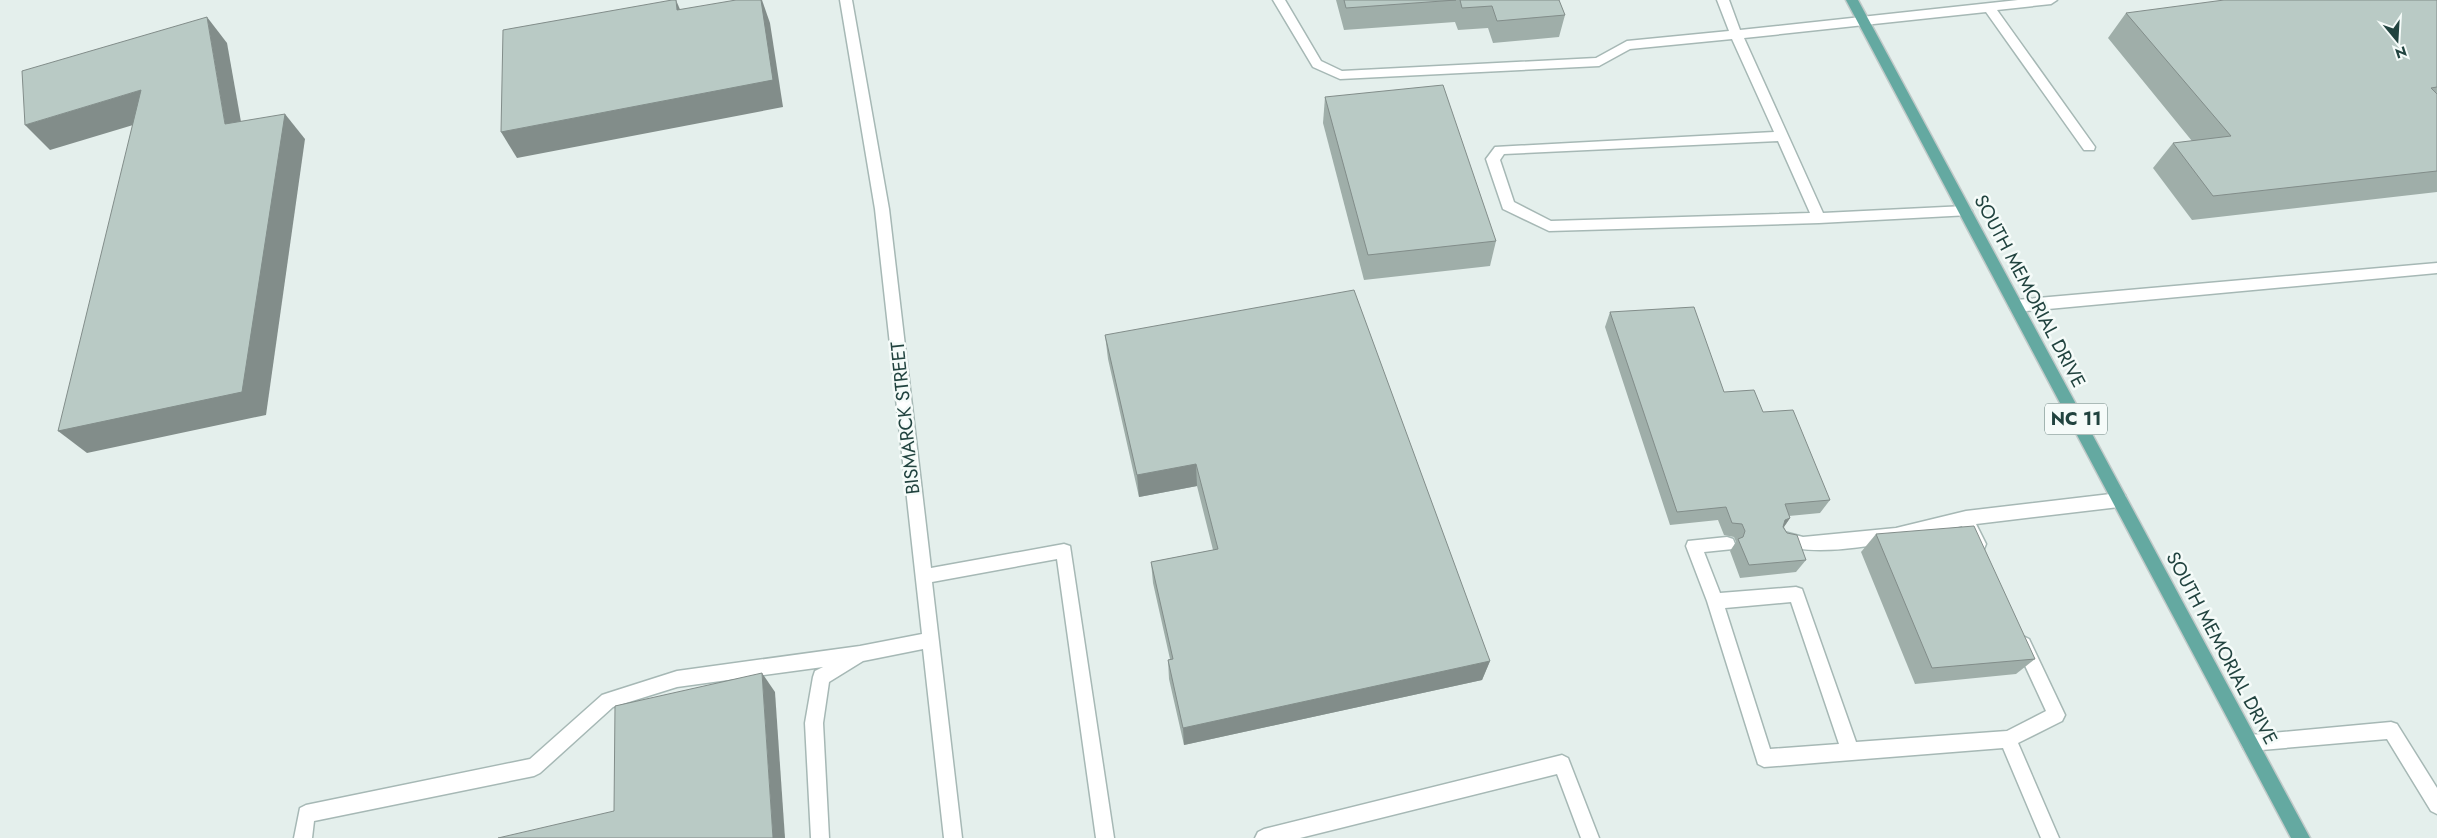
<svg xmlns="http://www.w3.org/2000/svg" width="2437" height="838" font-family="Jost,sans-serif">
<style>
.lines{fill:none;stroke-linecap:round;stroke-linejoin:round}
.minor-casing{stroke:#a6b8b5;stroke-width:3}
.major-casing{stroke:#c1cac9;stroke-width:3}
.minor{fill:#fff;fill-rule:evenodd}
.major{fill:#64a9a1;fill-rule:evenodd}
.wall{fill:#9faea9}
.shaded-wall{fill:#828d8a}
.building{fill:#b9cac5;stroke:#828d8a}
.labels{text-anchor:middle;dominant-baseline:central;stroke-width:5;stroke-linejoin:round;paint-order:stroke}
.shield{fill:#f5fbf9;stroke:#617a77;stroke-width:1}
.shield-label{font-size:18px;font-weight:bold;fill:#21433f}
.street-label{font-size:19px;fill:#21433f;stroke:#f5fbf9}
</style>
<rect width="100%" height="100%" fill="#e4efec"/>
<g class="lines">
<defs>
<g id="minor">
<polygon points="840,0 852,0 889,209 931,568 1064,544 1070,546 1114,838 1096,838 1057,559 932,582 962,838 944,838 923,649 863,661 829,682 823,723 829,838 811,838 805,723 813,677 815,671 823,667 677,687 613,707 540,773 534,776 314,821 312,838 294,838 300,808 306,805 530,759 602,695 608,693 677,671 860,646 922,634 875,209"/>
<path d="M1273,0h12l36,61 21,10 254,-13 31,-17 102,-10 -12,-31h12l11,30 278,-30h39l-6,4 -54,6 98,137 -1,3h-10l-98,-138 -242,26 79,175 142,-7 7,5 -2,4 -151,8 -270,8 -46,-22 -17,-50 9,-12 279,-15 -42,-93 -102,10 -31,17 -259,13 -27,-12zM1778,141l32,72 -259,8 -37,-19 -14,-42 4,-6z"/>
<polygon points="2437,263 2437,273 2016,312 2011,310 2009,306 2011,302 2016,300"/>
<path d="M2119,493l6,2 2,5 -2,5 -6,2 -143,17 10,20 -2,5 -6,2 -6,-2 -10,-23c-48,12 -138,35 -184,18l-2,-5 2,-5 6,-2 19,5 93,-9 70,-17z"/>
<path d="M1727,537l6,2 2,5 -2,5 -29,3 16,41 76,-6 6,2 54,153 151,-11 39,-20 -31,-67 2,-5 6,-3 6,3 36,76 -3,6 -44,22 41,95h-18l-38,-90 -239,19 -6,-3 -51,-163 -21,-55 2,-5zM1791,602l48,142 -69,5 -45,-141z"/>
<polygon points="2391,722 2397,724 2437,788 2437,814 2431,811 2387,739 2250,751 2244,749 2241,743 2244,737 2250,735"/>
<polygon points="1562,755 1568,758 1599,838 1581,838 1557,774 1300,838 1255,838 1258,832 1264,829"/>
</g>
<polygon id="major" points="1846,0 1858,0 2310,838 2291,838"/>
</defs>
<use href="#minor" class="minor-casing"/>
<use href="#major" class="major-casing"/>
<use href="#minor" class="minor"/>
<use href="#major" class="major"/>
</g>
<g class="wall">
<polygon points="1336,0 1559,0 1565,15 1559,37 1493,43 1488,28 1458,30 1455,22 1344,30"/>
<polygon points="2437,0 2437,192 2192,220 2153,168 2173,143 2192,141 2108,38 2126,13"/>
<polygon points="1325,97 1496,241 1490,266 1364,280 1323,123"/>
<polygon points="1610,312 1724,392 1763,412 1830,500 1820,513 1789,516 1790,518 1784,527 1787,533 1806,560 1796,572 1740,578 1730,551 1736,542 1734,537 1724,535 1718,520 1670,525 1605,327"/>
<polygon points="1105,335 1490,661 1482,680 1184,745 1169,679 1168,660 1170,659 1153,583 1151,562 1213,550 1197,486 1139,497 1108,359"/>
<polygon points="1876,534 2035,659 2016,674 1915,684 1861,552"/>
</g>
<g class="shaded-wall">
<polygon points="676,0 687,26 677,10"/>
<polygon points="761,0 762,0 770,23 783,107 517,158 501,132"/>
<polygon points="207,17 227,43 246,150 225,124"/>
<polygon points="141,90 163,116 50,150 25,125"/>
<polygon points="285,114 305,139 266,415 87,453 58,431"/>
<polygon points="1196,464 1197,486 1139,497 1137,475"/>
<polygon points="1790,518 1781,531 1785,520"/>
<polygon points="1490,661 1482,680 1184,745 1183,728"/>
<polygon points="762,673 775,692 785,838 773,838"/>
</g>
<g class="building">
<polygon points="672,0 676,0 677,10 736,0 761,0 773,80 501,132 503,30"/>
<polygon points="1344,0 1456,0 1346,8"/>
<polygon points="1460,0 1559,0 1565,15 1497,21 1492,6 1462,8"/>
<polygon points="2224,0 2437,0 2437,87 2431,88 2437,94 2437,171 2213,196 2173,143 2231,136 2126,13"/>
<polygon points="207,17 225,124 285,114 242,392 58,431 141,90 25,125 22,71"/>
<polygon points="1443,85 1496,241 1368,255 1325,97"/>
<polygon points="1354,290 1490,661 1183,728 1168,660 1173,659 1151,562 1218,549 1196,464 1137,475 1105,335"/>
<polygon points="1694,307 1724,392 1754,390 1763,412 1793,410 1830,500 1785,504 1790,518 1785,520 1783,527 1787,533 1797,535 1806,560 1749,565 1738,539 1743,537 1745,531 1742,524 1732,523 1726,507 1677,512 1610,312"/>
<polygon points="1974,526 2035,659 1932,668 1876,534"/>
<polygon points="762,673 773,838 498,838 614,811 615,706"/>
</g>
<g class="labels">
<rect class="shield" x="2045" y="403.5" width="62" height="31" rx="4"/>
<g class="shield-label">
<text x="2076" y="419">NC 11</text>
</g>
<g class="street-label">
<text transform="translate(2030 291) rotate(62)">SOUTH MEMORIAL DRIVE</text>
<text transform="translate(905 418) rotate(-96)">BISMARCK STREET</text>
<text transform="translate(2222 648) rotate(62)">SOUTH MEMORIAL DRIVE</text>
</g>
</g>
<g transform="translate(2397 40) rotate(162)" stroke="#f5fbf9" stroke-width="4" paint-order="stroke">
<path d="M0-4L9 19L0 12L-9 19Z" fill="#21433f"/>
<text y="-8" font-size="14" font-weight="bold" text-anchor="middle" fill="#21433f">N</text>
</g>
</svg>
